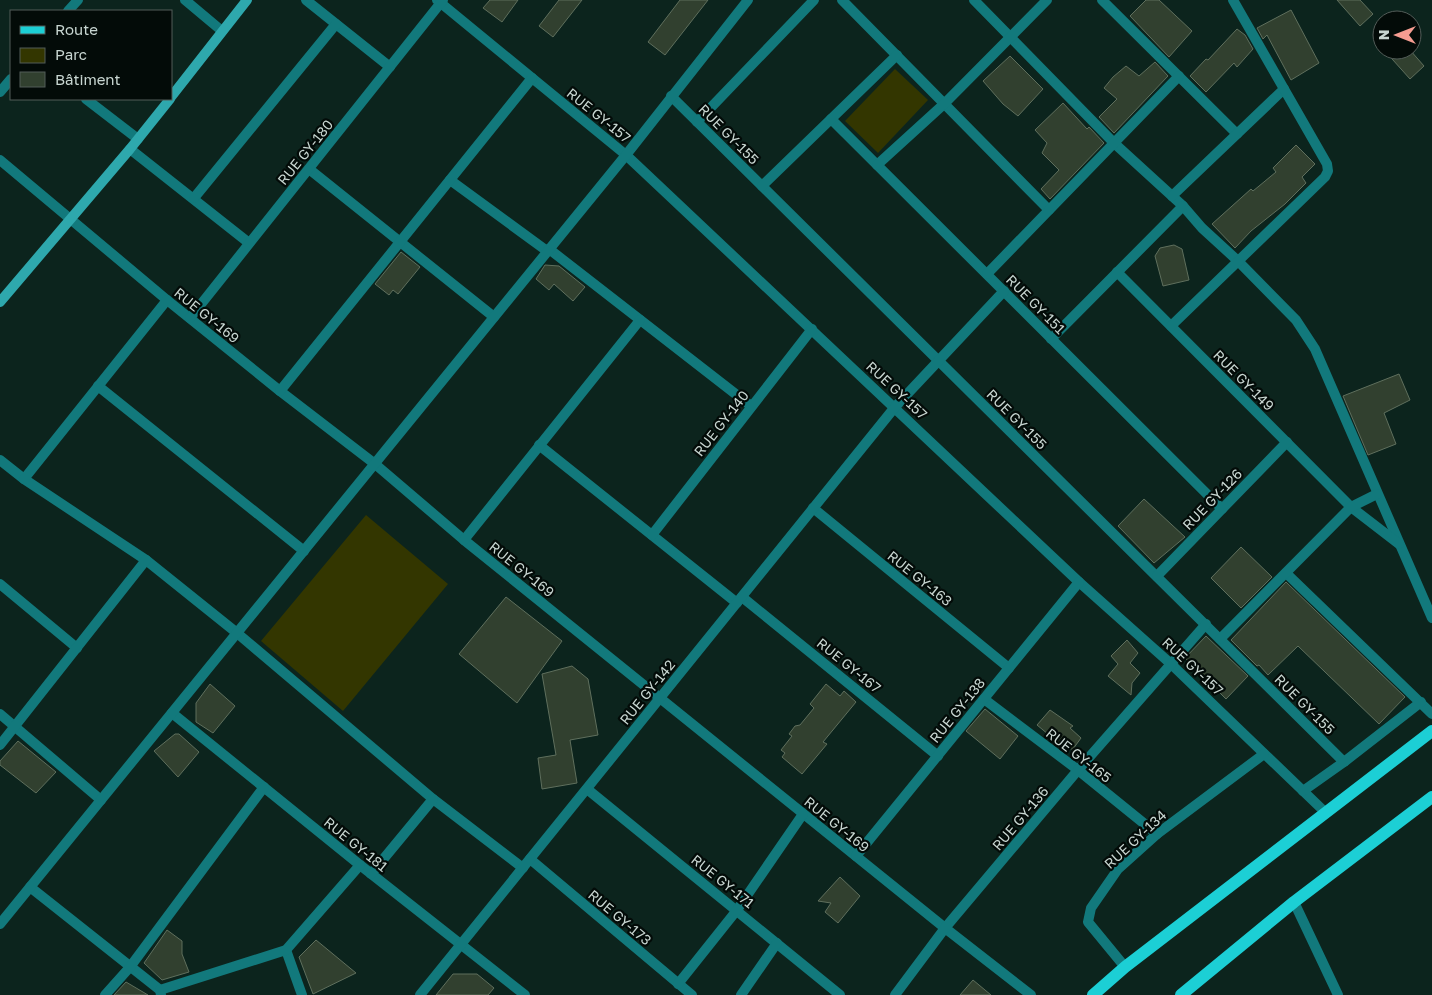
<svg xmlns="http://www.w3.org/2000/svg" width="1432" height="995" font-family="'Golos Text',sans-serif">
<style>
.green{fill:#333600}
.building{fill:#31402f;stroke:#5f6f5d}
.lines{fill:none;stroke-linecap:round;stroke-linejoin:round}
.street{stroke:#12797c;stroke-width:10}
.secondary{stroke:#2ea8ad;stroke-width:10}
.primary{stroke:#1ccfd5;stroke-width:12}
.labels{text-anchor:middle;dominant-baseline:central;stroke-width:4.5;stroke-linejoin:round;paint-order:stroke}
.street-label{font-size:14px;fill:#c8d6d1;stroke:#030b08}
</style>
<rect width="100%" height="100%" fill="#0c241d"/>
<g class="green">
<polygon points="895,69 928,100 878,153 845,121"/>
<polygon points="366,515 448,584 343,711 261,641"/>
</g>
<g class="building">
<polygon points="490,0 518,0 502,22 483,8"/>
<polygon points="559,0 582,0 553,37 539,26"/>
<polygon points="680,0 708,0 665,55 648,42"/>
<polygon points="1146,0 1159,0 1192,31 1169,57 1130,16"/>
<polygon points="1337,0 1360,0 1373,14 1360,26"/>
<polygon points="1291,10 1319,63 1291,80 1267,35 1263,39 1257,28"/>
<polygon points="1237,29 1245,35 1253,49 1237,67 1234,63 1206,92 1190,76 1206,59 1208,60"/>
<polygon points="1384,50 1410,50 1424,66 1410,79"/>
<polygon points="1010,56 1043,89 1018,116 1003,104 983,81"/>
<polygon points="1155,62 1168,76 1114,133 1099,117 1117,99 1104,88 1113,77 1126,66 1139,76"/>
<polygon points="1063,103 1087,129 1089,127 1104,143 1050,199 1041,189 1059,170 1042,153 1047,143 1035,130"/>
<polygon points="1296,145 1315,164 1302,177 1306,183 1285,204 1251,231 1235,248 1212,224 1251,189 1253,191 1276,172 1273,168"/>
<polygon points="1174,245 1182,249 1189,280 1163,286 1155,256 1160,248"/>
<polygon points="401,252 420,267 398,294 393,290 389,295 375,284"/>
<polygon points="545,265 559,266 585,287 573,301 554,284 549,290 536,279"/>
<polygon points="1399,374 1410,400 1384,413 1396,444 1368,455 1343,396"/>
<polygon points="1144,499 1185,537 1154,563 1118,526"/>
<polygon points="1241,547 1272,577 1241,608 1211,578"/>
<polygon points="1286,582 1405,697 1379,724 1298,646 1268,675 1259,665 1257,666 1231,640"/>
<polygon points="506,597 562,641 517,703 459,654"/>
<polygon points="1206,636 1248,676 1226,699 1185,658"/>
<polygon points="1127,640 1138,653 1130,663 1140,673 1132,683 1131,695 1108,676 1118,664 1111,656"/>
<polygon points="572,666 588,679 598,735 570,740 577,783 542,789 538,758 556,755 542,674"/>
<polygon points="210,684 235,706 213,733 196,722 196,703"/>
<polygon points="826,684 840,696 844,691 856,702 823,742 827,744 802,774 782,757 785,753 781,750 792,736 789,734 795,726 800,725 814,708 810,704"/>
<polygon points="985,709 1018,736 1000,759 966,731"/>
<polygon points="1050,710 1073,726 1070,728 1081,738 1073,749 1066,749 1037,725"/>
<polygon points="175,734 179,734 199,752 178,777 154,751"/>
<polygon points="18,741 56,772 36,793 0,765 0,761"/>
<polygon points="840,877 860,896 838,923 825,912 831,903 818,901"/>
<polygon points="167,930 182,941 182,954 189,972 162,980 144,963"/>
<polygon points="316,940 356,973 313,994 299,957"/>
<polygon points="453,974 477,974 494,988 488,995 436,995"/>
<polygon points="973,980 991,995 960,995"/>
<polygon points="126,982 148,995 114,995"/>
</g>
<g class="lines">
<g class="street">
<polyline points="185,0 222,31"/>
<polyline points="306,0 390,67"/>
<polyline points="437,0 626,155 1079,582 1171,664 1326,813"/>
<polyline points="842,0 1049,210"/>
<polyline points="974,0 1114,143 1183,206 1202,228 1238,261 1296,320 1315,349 1432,618"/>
<polyline points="1102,0 1237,134"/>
<polyline points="68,11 78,0"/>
<polyline points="0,92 11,79"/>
<polyline points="671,96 1344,762"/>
<polyline points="86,99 138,139"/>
<polyline points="831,119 1222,509"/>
<polyline points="697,122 814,0"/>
<polyline points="130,149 249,243"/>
<polyline points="0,160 167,300 280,391 375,464 464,540 945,928 1031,995"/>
<polyline points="877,165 944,104 1047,0"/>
<polyline points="309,169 494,317"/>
<polyline points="450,180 547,251"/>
<polyline points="762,186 897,55"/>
<polyline points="1172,196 1284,89"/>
<polyline points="194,198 336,24"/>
<polyline points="549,249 751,406"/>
<polyline points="1117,272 1351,507 1399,544"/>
<polyline points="987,274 1179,76"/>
<polyline points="190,318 443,0"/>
<polyline points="1171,326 1325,177 1328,171 1327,164 1233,0"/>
<polyline points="1051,339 1183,206"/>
<polyline points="98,386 304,551"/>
<polyline points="280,391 532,78"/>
<polyline points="539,445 737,603"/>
<polyline points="0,460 24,479 146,560 237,633 433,799 523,868"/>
<polyline points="24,479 167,300"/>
<polyline points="813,508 1009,668"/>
<polyline points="652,535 812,329"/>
<polyline points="464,540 640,320"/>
<polyline points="1286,573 1432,714"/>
<polyline points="1157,576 1287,442"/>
<polyline points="0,584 77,648"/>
<polyline points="742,597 938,756"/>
<polyline points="1220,639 1351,507 1377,494"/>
<polyline points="984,699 1078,770 1157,834"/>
<polyline points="172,713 360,865 525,995"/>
<polyline points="0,714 101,800"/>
<polyline points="0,745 146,560"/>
<polyline points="587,789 840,995"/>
<polyline points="1303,791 1344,762 1421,702"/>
<polyline points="856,856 1079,582"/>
<polyline points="530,859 692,995"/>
<polyline points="371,874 433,799"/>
<polyline points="30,887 160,990 161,995"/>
<polyline points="1294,902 1338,995"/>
<polyline points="0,924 626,155 748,0"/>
<polyline points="286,950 302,995"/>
<polyline points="1125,967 1088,922 1091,908 1118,869 1157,834 1264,754"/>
<polyline points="678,984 737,910 803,814"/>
<polyline points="160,990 286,950 360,865"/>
<polyline points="105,995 130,967 264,787"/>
<polyline points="420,995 895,407 1004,291"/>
<polyline points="741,995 777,943"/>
<polyline points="895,995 945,928 1078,770 1206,624"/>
</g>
<g class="secondary">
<polyline points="171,97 247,0"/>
<polyline points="0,302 130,149 170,99"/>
</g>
<g class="primary">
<polyline points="1093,995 1125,967 1432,731"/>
<polyline points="1181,995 1294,902 1432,797"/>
</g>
</g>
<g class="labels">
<g class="street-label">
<text transform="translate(599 115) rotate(39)">RUE GY-157</text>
<text transform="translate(729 134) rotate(45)">RUE GY-155</text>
<text transform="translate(305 152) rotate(-51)">RUE GY-180</text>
<text transform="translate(1036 304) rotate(45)">RUE GY-151</text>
<text transform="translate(207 315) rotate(39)">RUE GY-169</text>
<text transform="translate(1244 380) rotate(45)">RUE GY-149</text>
<text transform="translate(897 390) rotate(43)">RUE GY-157</text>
<text transform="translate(1017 419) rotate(45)">RUE GY-155</text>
<text transform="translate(721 423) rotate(-52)">RUE GY-140</text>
<text transform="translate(1212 499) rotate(-46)">RUE GY-126</text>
<text transform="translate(522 569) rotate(39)">RUE GY-169</text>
<text transform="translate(920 578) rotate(39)">RUE GY-163</text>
<text transform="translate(849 665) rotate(39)">RUE GY-167</text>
<text transform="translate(1193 666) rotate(43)">RUE GY-157</text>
<text transform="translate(647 692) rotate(-51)">RUE GY-142</text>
<text transform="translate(1305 704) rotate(45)">RUE GY-155</text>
<text transform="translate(957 710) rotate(-51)">RUE GY-138</text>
<text transform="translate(1079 755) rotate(38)">RUE GY-165</text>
<text transform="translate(1020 818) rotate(-50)">RUE GY-136</text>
<text transform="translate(837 824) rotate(39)">RUE GY-169</text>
<text transform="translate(1135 839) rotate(-43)">RUE GY-134</text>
<text transform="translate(356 844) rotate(39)">RUE GY-181</text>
<text transform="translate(723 881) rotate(39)">RUE GY-171</text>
<text transform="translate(620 917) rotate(40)">RUE GY-173</text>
</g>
</g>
<rect x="10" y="10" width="162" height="90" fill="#030b08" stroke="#525c58"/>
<rect x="20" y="26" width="25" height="8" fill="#1ccfd5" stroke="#525c58"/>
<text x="55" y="35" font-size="15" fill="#c8d6d1">Route</text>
<rect x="20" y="48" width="25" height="15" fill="#333600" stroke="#525c58"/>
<text x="55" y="60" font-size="15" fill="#c8d6d1">Parc</text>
<rect x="20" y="72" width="25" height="15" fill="#31402f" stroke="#525c58"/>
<text x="55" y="85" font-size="15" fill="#c8d6d1">Bâtiment</text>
<g transform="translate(1397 35) rotate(270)"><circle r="24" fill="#030b08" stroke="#525c58"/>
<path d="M0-4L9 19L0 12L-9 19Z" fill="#f59c91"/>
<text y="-8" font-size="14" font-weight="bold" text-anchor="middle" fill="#c8d6d1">N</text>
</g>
</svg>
